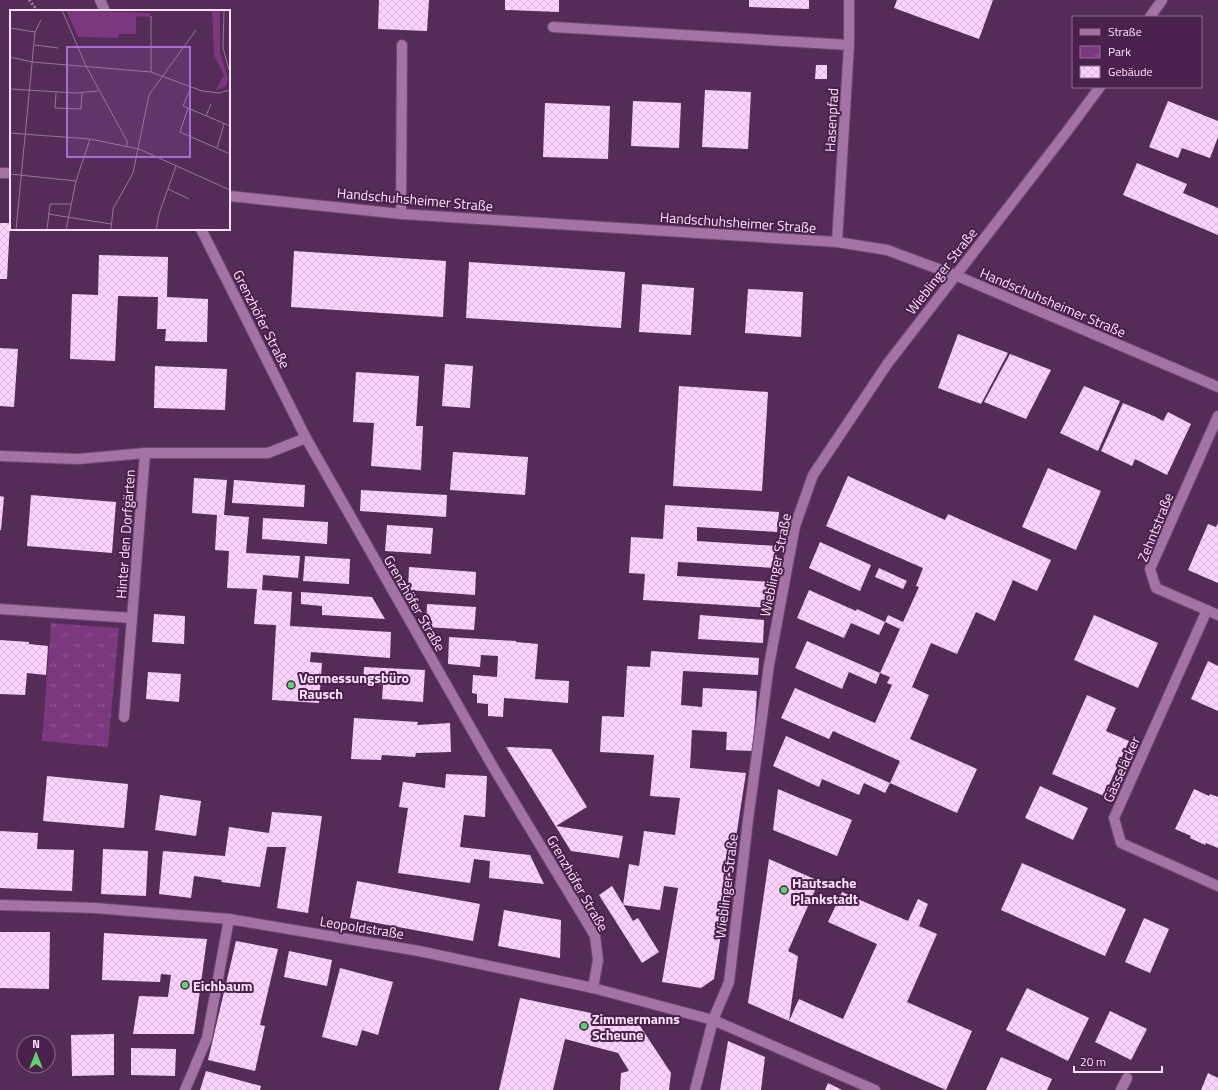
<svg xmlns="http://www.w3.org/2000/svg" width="1218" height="1090" font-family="'Titillium Web',sans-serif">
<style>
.park{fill:url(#park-tufts)}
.building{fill:url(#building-cross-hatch)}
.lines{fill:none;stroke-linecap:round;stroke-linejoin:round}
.service-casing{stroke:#6c486d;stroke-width:12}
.minor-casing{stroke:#6c486d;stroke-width:12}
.tertiary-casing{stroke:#6c486d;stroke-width:12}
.path{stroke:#aa88ab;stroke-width:2.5;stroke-dasharray:2 2;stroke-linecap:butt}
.service{stroke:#a273a3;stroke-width:10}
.minor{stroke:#a273a3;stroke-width:10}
.tertiary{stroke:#a273a3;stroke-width:10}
.poi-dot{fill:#5ed56c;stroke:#4a214c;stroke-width:1.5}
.labels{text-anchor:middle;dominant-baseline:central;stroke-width:4;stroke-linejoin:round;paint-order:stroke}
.street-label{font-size:14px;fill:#fde3fd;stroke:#4a214c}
.poi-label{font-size:14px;font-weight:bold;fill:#fde3fd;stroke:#4a214c;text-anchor:start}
.inset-road{fill:none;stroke:#987599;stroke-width:1}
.view{fill:#a86cd5;fill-opacity:0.15;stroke:#a86cd5;stroke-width:2}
.inset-edge{fill:none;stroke:#fde3fd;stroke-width:2}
</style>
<defs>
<pattern id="park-tufts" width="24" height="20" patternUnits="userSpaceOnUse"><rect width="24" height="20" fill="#7b387e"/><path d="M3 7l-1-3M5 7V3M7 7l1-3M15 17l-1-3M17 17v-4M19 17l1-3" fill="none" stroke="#8f5591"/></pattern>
<pattern id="building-cross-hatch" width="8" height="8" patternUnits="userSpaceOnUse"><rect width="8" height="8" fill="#fcd3fd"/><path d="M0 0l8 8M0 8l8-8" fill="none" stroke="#d9b6da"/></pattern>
</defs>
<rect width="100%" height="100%" fill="#552b57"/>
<polygon class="park" points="51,623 119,628 108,747 42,741"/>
<g class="building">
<polygon points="379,0 429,0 427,31 378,29"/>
<polygon points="505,0 559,0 559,12 505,10"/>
<polygon points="749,0 809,0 809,9 749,7"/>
<polygon points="897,0 993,0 979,39 894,8"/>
<polygon points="816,65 827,65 827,79 815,79"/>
<polygon points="705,90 751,92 748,149 702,147"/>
<polygon points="633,101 681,103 679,148 631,146"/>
<polygon points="1168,101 1218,121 1218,137 1210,158 1182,148 1178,158 1149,147"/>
<polygon points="545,103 610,106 608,159 543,157"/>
<polygon points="1137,163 1187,184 1183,193 1218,208 1218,235 1123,195"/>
<polygon points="0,223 10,223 7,279 0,279"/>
<polygon points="294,251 446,261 443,317 291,307"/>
<polygon points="99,255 168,257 167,297 208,299 207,342 165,341 166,329 157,329 158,297 118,296 115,361 70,359 72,294 98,295"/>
<polygon points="469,262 625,272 621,328 466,318"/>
<polygon points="642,284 694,288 691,335 639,332"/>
<polygon points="748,289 803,292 801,337 745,333"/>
<polygon points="958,334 1008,353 981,404 938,388"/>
<polygon points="0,348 18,349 14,407 0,406"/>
<polygon points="1010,354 1051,370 1026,419 984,402"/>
<polygon points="445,364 473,366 470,408 442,406"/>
<polygon points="155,366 227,369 225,410 154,408"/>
<polygon points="356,372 419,376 416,426 423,426 421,470 371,466 374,423 353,422"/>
<polygon points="679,386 768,392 762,491 673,486"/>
<polygon points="1084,386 1120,401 1098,451 1060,433"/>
<polygon points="1123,403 1154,416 1163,421 1168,412 1191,424 1167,475 1135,459 1132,466 1101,451"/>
<polygon points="453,452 528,457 525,495 450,490"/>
<polygon points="1048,468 1101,491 1076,550 1022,527"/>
<polygon points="848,476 945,520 948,514 1051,560 1037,591 1013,580 995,621 976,612 957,654 931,643 912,687 929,695 910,739 977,769 957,813 890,783 900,761 833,731 829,739 781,718 795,688 875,723 892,685 887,683 890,677 880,673 876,684 849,672 842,689 795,668 807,641 880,673 900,629 885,622 888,615 903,622 919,587 916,586 923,568 826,526"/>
<polygon points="194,478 227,480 224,515 249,517 246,553 300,556 298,578 263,575 262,590 292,592 290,626 391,632 390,658 311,652 310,662 322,663 319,703 272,700 276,625 254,624 257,589 227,588 229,551 215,550 217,515 192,513"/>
<polygon points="234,480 305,485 304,507 232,503"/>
<polygon points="361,490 447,495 446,517 360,511"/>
<polygon points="31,495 116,502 112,553 27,546"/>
<polygon points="0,496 4,497 1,530 0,530"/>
<polygon points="665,505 779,512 777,532 697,527 697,541 777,546 775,568 678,562 677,576 774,582 772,608 643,600 645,574 629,573 631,537 663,539"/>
<polygon points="263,518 328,522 327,544 262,539"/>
<polygon points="1218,523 1218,583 1188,570 1208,524 1216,527"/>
<polygon points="387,525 433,528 431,554 385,551"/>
<polygon points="820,542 871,565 860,591 809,568"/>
<polygon points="305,556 350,559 349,584 303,581"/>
<polygon points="409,567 476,572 475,595 408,590"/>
<polygon points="879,568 907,581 903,589 875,577"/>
<polygon points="809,590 856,611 857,609 885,622 879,635 851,623 844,638 797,618"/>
<polygon points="301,592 372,597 385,619 322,615 322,606 301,604"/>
<polygon points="427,604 476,607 474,630 426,627"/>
<polygon points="154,614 185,616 184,644 152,642"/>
<polygon points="700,615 764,620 763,643 698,639"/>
<polygon points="1094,615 1158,643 1138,688 1074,660"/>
<polygon points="449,637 516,641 516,642 538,644 535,679 569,681 568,703 504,698 503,717 488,716 488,704 477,703 477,694 472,693 473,675 497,677 498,656 481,655 480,667 448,664"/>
<polygon points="0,640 29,642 29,644 48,646 46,675 27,673 25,695 0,694"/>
<polygon points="651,651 759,658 758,675 683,671 681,705 702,707 703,688 757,691 753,751 726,750 727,732 692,730 690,768 746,773 714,979 701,988 662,982 678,888 664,886 660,910 623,905 629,864 639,866 644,831 675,835 680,798 650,796 654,755 600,752 602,716 624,717 627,666 650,667"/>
<polygon points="1208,661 1218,666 1218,711 1191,699"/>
<polygon points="364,667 425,670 423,702 382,699 383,685 363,684"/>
<polygon points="148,672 181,674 179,702 146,699"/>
<polygon points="1087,695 1116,708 1106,731 1129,741 1104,796 1052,774"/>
<polygon points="354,718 418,722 417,725 450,723 451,752 416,753 415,757 382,755 381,760 351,759"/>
<polygon points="786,736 890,783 885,793 864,783 859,795 822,779 819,787 773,766"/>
<polygon points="506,747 551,749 587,807 556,826 623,836 619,858 571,851"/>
<polygon points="446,774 487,776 485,817 464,815 460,847 530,855 544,884 489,878 490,861 474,859 470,883 398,873 408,808 399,807 403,782 445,788"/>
<polygon points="47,776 128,784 124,828 43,821"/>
<polygon points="1040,786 1088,808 1073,840 1025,818"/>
<polygon points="778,789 852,820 837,856 773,830"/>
<polygon points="1194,789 1209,796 1210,794 1218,797 1218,848 1206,843 1205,845 1190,838 1191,836 1175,829"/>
<polygon points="160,795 201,801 196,836 155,830"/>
<polygon points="272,812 322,816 308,913 277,908 286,847 267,847 260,887 221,882 222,880 194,876 191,898 159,894 163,851 225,856 229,827 269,833"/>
<polygon points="0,831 38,833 37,849 74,850 72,891 0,888"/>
<polygon points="103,849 148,851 146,896 101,894"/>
<polygon points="769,859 819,881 788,951 798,956 789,1021 748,1003"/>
<polygon points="1022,863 1126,909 1105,956 1001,910"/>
<polygon points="357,881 480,904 473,941 350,918"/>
<polygon points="612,886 633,921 638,918 659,952 642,963 599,895"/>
<polygon points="842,892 908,921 918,899 928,904 919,926 937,934 907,1002 972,1031 946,1090 789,1021 799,999 843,1019 877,944 828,922"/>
<polygon points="504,910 561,920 560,958 498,946"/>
<polygon points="1144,918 1169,929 1150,973 1125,962"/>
<polygon points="0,932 50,932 49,989 0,988"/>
<polygon points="104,933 207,939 194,1034 133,1034 139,996 168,997 171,975 161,974 160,982 102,980"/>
<polygon points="236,941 278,949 260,1025 265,1026 255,1071 208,1060"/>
<polygon points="289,951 332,960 327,986 284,977"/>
<polygon points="340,968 393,982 378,1035 362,1030 357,1046 322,1037"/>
<polygon points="1027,988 1089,1018 1068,1061 1006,1030"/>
<polygon points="520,998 638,1023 671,1073 669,1090 620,1090 621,1073 629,1071 618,1053 565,1039 553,1090 499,1090"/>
<polygon points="1110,1011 1147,1029 1131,1060 1095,1042"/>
<polygon points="114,1034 114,1075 72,1076 71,1035"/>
<polygon points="728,1041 765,1057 761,1090 720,1090"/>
<polygon points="131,1048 176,1049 175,1076 131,1075"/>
<polygon points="1001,1057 1052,1079 1047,1090 986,1090"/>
<polygon points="206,1071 261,1086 260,1090 200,1090"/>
<polygon points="1208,1073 1218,1078 1218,1090 1201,1090"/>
<polygon points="828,1083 842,1090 825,1090"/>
</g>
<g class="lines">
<defs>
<g id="service">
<polyline points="553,27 849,45"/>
<polyline points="401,214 402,45"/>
<polyline points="1121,1090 1127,1078"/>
</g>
<g id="minor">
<polyline points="1150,17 1162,0"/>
<polyline points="0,173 11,173"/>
<polyline points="837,242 849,45 849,0"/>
<polyline points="1218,416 1150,569 1156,588 1218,615"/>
<polyline points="0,456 78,459 145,453 268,453 306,438"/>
<polyline points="0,609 132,618 145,453"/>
<polyline points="1207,610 1114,818 1121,843 1218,886"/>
<polyline points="124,717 132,618"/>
<polyline points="0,905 95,908 229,919 419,951 593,988"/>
<polyline points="185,1090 207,1038 229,919"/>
<polyline points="875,1090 713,1020 729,982 748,820 769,665 795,526 813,475 888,363 1065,134 1100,87"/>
</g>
<g id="tertiary">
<polyline points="100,0 105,11"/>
<polyline points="229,196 401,214 837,242 887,250 955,275 1218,387"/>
<polyline points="201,229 306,438 493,767 595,936 598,960 593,988 713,1020 695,1090"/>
</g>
</defs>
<use href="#service" class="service-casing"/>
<use href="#minor" class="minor-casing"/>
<use href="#tertiary" class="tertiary-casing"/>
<polyline class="path" points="29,0 38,11"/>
<use href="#service" class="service"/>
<use href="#minor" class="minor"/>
<use href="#tertiary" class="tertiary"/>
</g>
<g class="poi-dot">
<circle cx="291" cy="685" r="4"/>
<circle cx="784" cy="890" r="4"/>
<circle cx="185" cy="985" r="4"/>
<circle cx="584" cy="1026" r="4"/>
</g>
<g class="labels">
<g class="street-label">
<text transform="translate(831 120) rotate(-87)">Hasenpfad</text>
<text transform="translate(415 199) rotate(5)">Handschuhsheimer Straße</text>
<text transform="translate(738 222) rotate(4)">Handschuhsheimer Straße</text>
<text transform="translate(941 271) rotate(-52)">Wieblinger Straße</text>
<text transform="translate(1053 302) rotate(23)">Handschuhsheimer Straße</text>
<text transform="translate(262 319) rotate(63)">Grenzhöfer Straße</text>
<text transform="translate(1155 527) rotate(-68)">Zehntstraße</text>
<text transform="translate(125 534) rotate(-86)">Hinter den Dorfgärten</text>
<text transform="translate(775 565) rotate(-78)">Wieblinger Straße</text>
<text transform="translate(415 603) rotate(60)">Grenzhöfer Straße</text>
<text transform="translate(1121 769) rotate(-66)">Gässeläcker</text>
<text transform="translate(578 883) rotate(60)">Grenzhöfer Straße</text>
<text transform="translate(726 886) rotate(-83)">Wieblinger Straße</text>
<text transform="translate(362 927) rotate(9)">Leopoldstraße</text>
</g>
<g class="poi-label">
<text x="299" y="677">Vermessungsbüro<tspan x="299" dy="16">Rausch</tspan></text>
<text x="792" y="882">Hautsache<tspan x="792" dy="16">Plankstadt</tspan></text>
<text x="193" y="985">Eichbaum</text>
<text x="592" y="1018">Zimmermanns<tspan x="592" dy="16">Scheune</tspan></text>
</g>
</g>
<g transform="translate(10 10)">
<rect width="220" height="220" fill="#552b57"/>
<path d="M56,0l84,3v4l-14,-1v18h-17l-1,4 -40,-1zM202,0h8v42l8,26 -2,8 -10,4 8,-15 -10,-20z" fill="#7b387e"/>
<path class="inset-road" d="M52,0l24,56 41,75v5M214,0l-1,38 7,25M141,6v56M0,18l25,4 -19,198M25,22l6,-12M25,35l23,3M0,47l22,5 119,10 51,19 17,2 11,-3M181,77l-8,19 47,20M0,79l65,4 23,-2M46,83l-1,15 26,1 1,-16M178,98l-8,24 50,22M196,106l5,-12M0,123l80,6 49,10 91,41M207,138l7,-24M0,164l66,7M158,179l21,10M38,204l63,10M37,220l3,-26h21M56,220l10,-49 14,-42M101,220l2,-21 20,-36 16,-78 47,-65M146,220l3,-16 17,-48"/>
<path class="view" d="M57,37h123v110h-123z"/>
<rect width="220" height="220" class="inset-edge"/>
</g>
<rect x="1072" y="16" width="130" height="72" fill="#4a214c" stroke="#926f93"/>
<rect x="1080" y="29" width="20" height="6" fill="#a273a3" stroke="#926f93"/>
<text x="1108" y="36" font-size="12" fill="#fde3fd">Straße</text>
<rect x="1080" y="46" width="20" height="12" fill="url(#park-tufts)" stroke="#926f93"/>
<text x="1108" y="56" font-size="12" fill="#fde3fd">Park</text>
<rect x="1080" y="66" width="20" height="12" fill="url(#building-cross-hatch)" stroke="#926f93"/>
<text x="1108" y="76" font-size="12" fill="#fde3fd">Gebäude</text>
<g transform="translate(36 1054)"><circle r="19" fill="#4a214c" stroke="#926f93"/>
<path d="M0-3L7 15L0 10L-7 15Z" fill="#5ed56c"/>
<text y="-6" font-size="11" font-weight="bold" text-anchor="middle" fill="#fde3fd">N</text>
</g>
<path d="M1074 1066v6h88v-6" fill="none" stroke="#fde3fd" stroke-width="2"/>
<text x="1080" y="1066" font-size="12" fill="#fde3fd" stroke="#4a214c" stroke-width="3" paint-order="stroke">20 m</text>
</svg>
